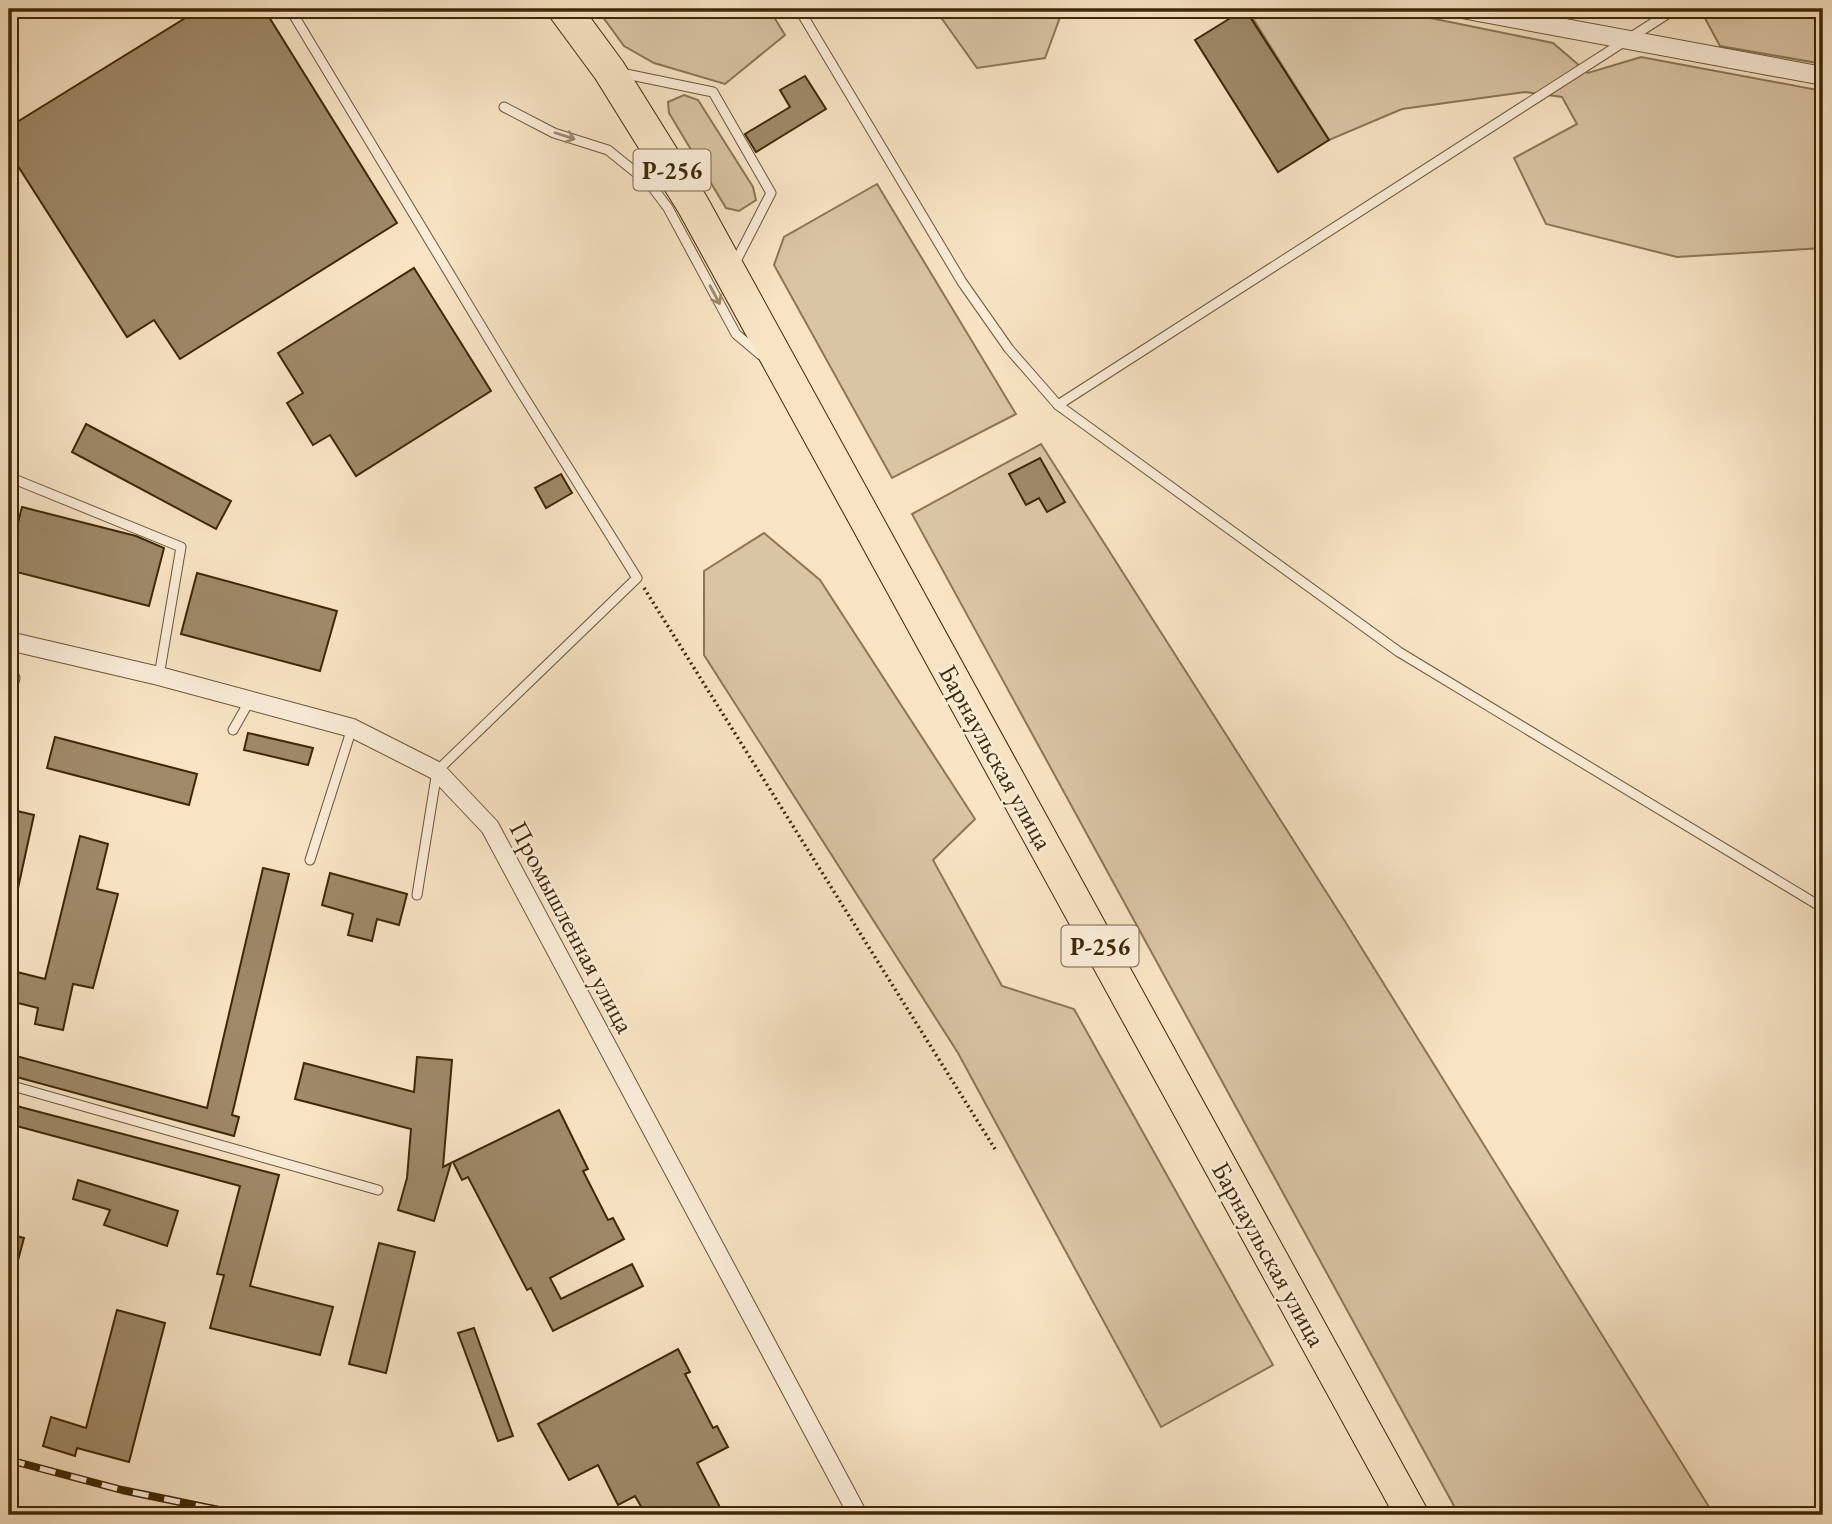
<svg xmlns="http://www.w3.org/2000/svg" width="1832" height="1524" font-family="'EB Garamond',serif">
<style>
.green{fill:#d9c4a4;stroke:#8c7654;stroke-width:2}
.building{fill:#9f8969;stroke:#3f2705;stroke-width:2}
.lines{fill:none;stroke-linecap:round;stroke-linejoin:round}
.lane-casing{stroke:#6d5635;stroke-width:11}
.street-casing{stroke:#6d5635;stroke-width:20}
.highway-casing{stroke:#3f2705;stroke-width:34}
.path{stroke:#3f2705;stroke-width:3.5;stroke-dasharray:2 3.5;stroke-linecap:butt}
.lane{stroke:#faedd9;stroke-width:9}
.street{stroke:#faedd9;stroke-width:18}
.highway{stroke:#f8e4c5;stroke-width:32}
.rail-casing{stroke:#3f2705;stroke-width:8}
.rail{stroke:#faedd9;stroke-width:5;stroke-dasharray:16;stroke-linecap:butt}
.oneway{stroke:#9c8a6f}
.labels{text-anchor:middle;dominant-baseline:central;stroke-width:5;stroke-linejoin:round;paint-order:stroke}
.shield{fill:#faedd9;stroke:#776245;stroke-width:2}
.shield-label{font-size:24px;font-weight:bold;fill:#3f2705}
.street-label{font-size:26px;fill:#3f2705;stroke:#faedd9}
</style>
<rect width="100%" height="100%" fill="#f8e4c5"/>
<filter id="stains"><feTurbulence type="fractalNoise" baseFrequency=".00286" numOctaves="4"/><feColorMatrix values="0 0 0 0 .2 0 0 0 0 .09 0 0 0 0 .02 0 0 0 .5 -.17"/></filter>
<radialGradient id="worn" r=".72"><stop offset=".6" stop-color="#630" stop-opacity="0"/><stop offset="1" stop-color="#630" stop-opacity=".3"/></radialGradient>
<g class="green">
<polygon points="597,9 769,9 785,35 725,84 654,63 624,46"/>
<polygon points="935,9 1063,9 1045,58 977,68"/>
<polygon points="1247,9 1386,9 1553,43 1588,73 1641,57 1823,91 1823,248 1677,257 1546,224 1514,158 1577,124 1562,97 1525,92 1402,109 1329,140"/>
<polygon points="1700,9 1823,9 1823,64 1720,46"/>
<polygon points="684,95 698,100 753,187 756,200 739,211 726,208 669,113 668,102"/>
<polygon points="877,184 1016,414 892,478 774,265 784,237"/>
<polygon points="1041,444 1346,923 1714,1515 1459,1515 912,514"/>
<polygon points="764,533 820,580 975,819 933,860 1002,986 1074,1009 1273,1365 1161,1427 958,1053 704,655 704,571"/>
</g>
<g class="building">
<polygon points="200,9 264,9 397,223 180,359 154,320 127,337 9,152 9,127"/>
<polygon points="1245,9 1329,140 1278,172 1195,40"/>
<polygon points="805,76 826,109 756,152 745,134 790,107 780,90"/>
<polygon points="414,268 491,391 356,476 330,435 313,445 287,403 303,393 278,353"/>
<polygon points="86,424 231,501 216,529 72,452"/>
<polygon points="1040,458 1065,502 1047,512 1039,498 1026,505 1009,474"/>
<polygon points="561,474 572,493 546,508 535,488"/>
<polygon points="22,507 136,536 164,548 149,606 9,570 9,558"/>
<polygon points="197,573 337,611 320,671 181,634"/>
<polygon points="248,733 313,748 308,765 244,750"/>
<polygon points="55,737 197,774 189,805 47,768"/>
<polygon points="9,809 34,815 15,902 9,902"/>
<polygon points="80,836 108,844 97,889 118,894 93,988 73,984 63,1030 35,1024 38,1008 10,1001 17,972 45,979"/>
<polygon points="263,868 289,874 232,1115 239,1117 234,1136 9,1075 9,1054 207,1108"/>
<polygon points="330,873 407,894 399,925 377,919 372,941 348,935 353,914 322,905"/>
<polygon points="417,1057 452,1060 443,1167 451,1163 434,1221 398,1210 407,1178 411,1129 295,1099 304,1063 414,1092"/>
<polygon points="9,1104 279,1175 250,1286 333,1307 320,1355 210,1328 224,1275 217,1274 240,1186 9,1124"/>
<polygon points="559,1110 588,1169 583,1171 608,1220 613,1218 624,1239 550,1278 561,1299 632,1264 643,1286 553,1331 531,1288 527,1290 468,1177 462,1180 453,1162"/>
<polygon points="78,1180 178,1211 167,1246 104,1225 110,1210 73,1199"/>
<polygon points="9,1234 24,1238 13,1279 9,1278"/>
<polygon points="379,1243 415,1252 386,1373 349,1364"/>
<polygon points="117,1310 165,1323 129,1462 77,1448 75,1456 43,1446 51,1417 86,1428"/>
<polygon points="474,1328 513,1436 498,1441 458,1333"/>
<polygon points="678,1349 690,1372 685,1374 713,1428 717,1426 728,1447 697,1463 724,1515 646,1515 635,1496 618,1505 598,1465 569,1480 538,1424"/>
</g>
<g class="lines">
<defs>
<g id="lane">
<polyline points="290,9 516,384 637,578 437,771 417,895"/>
<polyline points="799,9 962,282 1009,349 1058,405 1399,652 1823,908"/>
<polyline points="621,73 713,92 771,193 734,265"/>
<polyline points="504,107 554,133 608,150 650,184 668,208 736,334 761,355"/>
<polyline points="1058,405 1675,9"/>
<polyline points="9,477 181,547 159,676"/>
<polyline points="9,664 15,678 9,700"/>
<polyline points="233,730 250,700"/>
<polyline points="310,860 352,728"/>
<polyline points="9,1085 378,1190"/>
</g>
<g id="street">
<polyline points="1462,9 1823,76"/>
<polyline points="9,641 159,676 352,728 437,771 490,827 858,1515"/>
</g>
<polyline id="highway" points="564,9 609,70 693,205 1412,1515"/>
</defs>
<use href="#lane" class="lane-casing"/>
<use href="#street" class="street-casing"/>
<use href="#highway" class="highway-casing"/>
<polyline class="path" points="644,588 995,1149"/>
<use href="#lane" class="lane"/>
<use href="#street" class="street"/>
<use href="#highway" class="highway"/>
<defs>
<polyline id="rail" points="9,1460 122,1490 243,1515"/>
</defs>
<use href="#rail" class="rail-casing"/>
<use href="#rail" class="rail"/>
</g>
<defs><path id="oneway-shaft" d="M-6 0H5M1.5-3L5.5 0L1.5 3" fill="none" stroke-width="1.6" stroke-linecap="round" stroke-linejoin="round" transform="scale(1.75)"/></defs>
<g class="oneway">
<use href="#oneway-shaft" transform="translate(565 136) rotate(18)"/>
<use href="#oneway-shaft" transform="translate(715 295) rotate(62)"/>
</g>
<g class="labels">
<g class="shield">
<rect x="633.5" y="149.5" width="77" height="41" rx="5"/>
<rect x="1061.5" y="925.5" width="77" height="41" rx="5"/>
</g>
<g class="shield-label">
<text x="672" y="170">Р-256</text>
<text x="1100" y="946">Р-256</text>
</g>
<g class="street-label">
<text transform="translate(996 757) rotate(61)">Барнаульская улица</text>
<text transform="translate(572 927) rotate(62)">Промышленная улица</text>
<text transform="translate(1269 1254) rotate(61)">Барнаульская улица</text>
</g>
</g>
<rect width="1832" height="1524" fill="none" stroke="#f8e4c5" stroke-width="35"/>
<rect x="10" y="10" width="1811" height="1503" fill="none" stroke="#3f2705" stroke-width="3.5"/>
<rect x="18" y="18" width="1797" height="1489" fill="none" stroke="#3f2705" stroke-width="2"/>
<rect width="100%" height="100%" filter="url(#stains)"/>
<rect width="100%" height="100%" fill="url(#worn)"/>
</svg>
